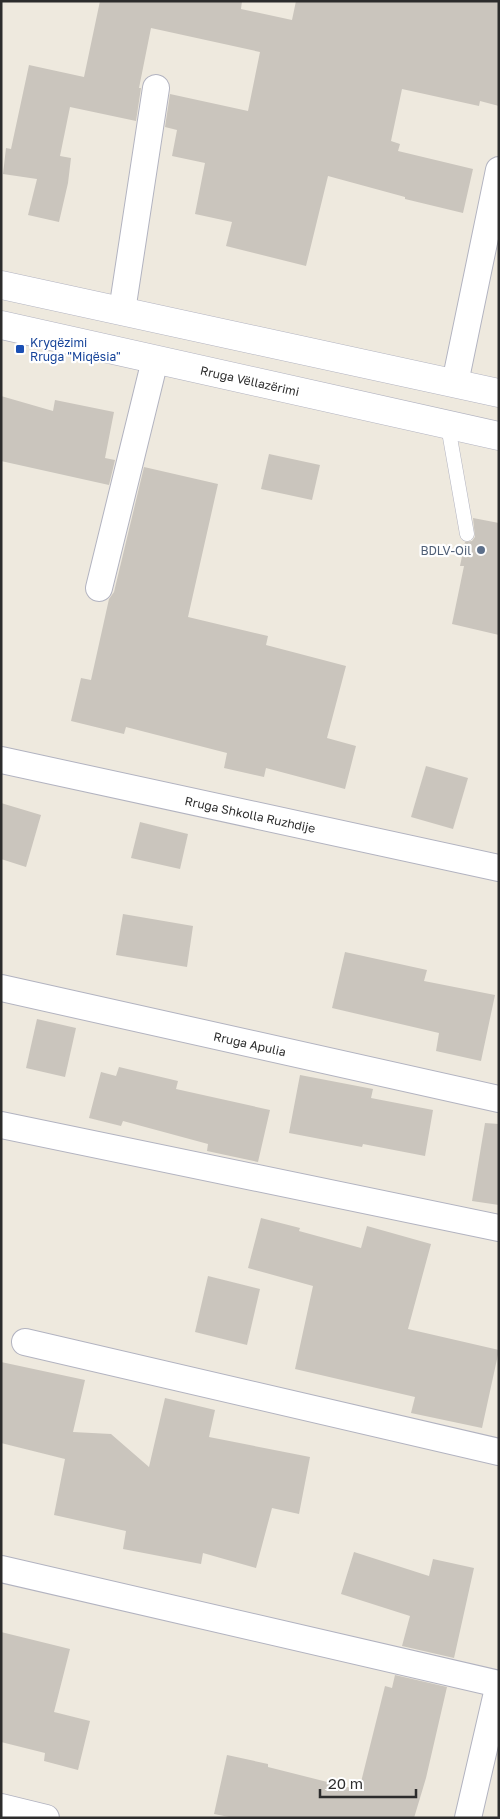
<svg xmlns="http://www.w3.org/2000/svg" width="500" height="1819" font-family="'Golos Text',sans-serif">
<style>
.building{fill:#cac5bd}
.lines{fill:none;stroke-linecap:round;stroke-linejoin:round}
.service-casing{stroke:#b2b3c0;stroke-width:15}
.minor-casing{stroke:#b2b3c0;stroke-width:28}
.secondary-casing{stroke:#b2b3c0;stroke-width:29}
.service{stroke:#fff;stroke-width:14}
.minor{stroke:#fff;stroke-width:26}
.secondary{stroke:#fff;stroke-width:28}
.transit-dot{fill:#1a4fb4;stroke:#fff;stroke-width:2}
.service-dot{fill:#5c6f8a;stroke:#fff;stroke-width:2}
.labels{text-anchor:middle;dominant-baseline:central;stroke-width:4.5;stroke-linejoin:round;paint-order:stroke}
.transit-label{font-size:12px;fill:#164399;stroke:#fff;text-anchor:start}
.street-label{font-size:12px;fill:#2c2c2c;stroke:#fff}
.service-label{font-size:12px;fill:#4e5e75;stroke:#fff;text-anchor:end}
</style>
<rect width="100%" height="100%" fill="#eee9de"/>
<g class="building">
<polygon points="100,1 242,1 241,9 292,20 296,1 499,1 499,106 480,101 479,106 402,89 391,141 400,144 398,151 473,169 463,213 405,199 405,197 328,176 306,266 226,246 232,222 195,214 205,163 172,156 177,130 165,127 170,94 248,111 260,52 151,28 139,88 141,88 136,121 70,107 60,156 71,158 68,183 59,222 28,215 37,179 3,174 6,148 11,149 29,65 84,77"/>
<polygon points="1,396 53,411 55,400 114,412 105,458 115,460 109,485 1,461"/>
<polygon points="269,454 320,465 312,500 261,489"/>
<polygon points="144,467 218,484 188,617 268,636 266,645 346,666 327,738 356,746 345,789 266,768 264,777 224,768 227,753 126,727 124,734 71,721 81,678 91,680 109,599 114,592"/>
<polygon points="473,518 499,523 499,635 452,624 464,566 460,566 465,542 472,541 475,537"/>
<polygon points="426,766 468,778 453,829 411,817"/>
<polygon points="1,803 41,815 26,867 1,859"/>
<polygon points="140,822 188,834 180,869 131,858"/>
<polygon points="123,914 193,926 187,967 116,955"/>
<polygon points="345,952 427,970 424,981 495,995 481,1061 436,1051 439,1033 332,1008"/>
<polygon points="37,1019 76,1028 65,1077 26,1068"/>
<polygon points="119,1067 178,1081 176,1089 270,1110 258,1162 207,1151 208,1144 123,1121 121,1126 89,1118 101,1072 116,1076"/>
<polygon points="300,1075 373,1089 371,1098 433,1110 425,1156 363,1144 362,1147 289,1133"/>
<polygon points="485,1123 499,1124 499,1205 472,1201"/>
<polygon points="261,1218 300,1228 299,1231 361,1248 367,1226 431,1244 408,1329 499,1350 482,1428 411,1413 415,1397 295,1369 313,1286 248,1268"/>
<polygon points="208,1276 260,1289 247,1345 195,1332"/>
<polygon points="1,1362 85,1380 73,1432 111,1434 149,1467 165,1398 215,1410 209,1437 310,1457 299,1514 272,1508 256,1568 203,1553 201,1564 123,1549 126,1531 54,1515 65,1459 1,1443"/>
<polygon points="354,1552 429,1576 433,1559 474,1568 454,1658 402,1646 410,1616 341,1594"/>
<polygon points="1,1632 70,1649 54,1712 90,1721 78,1770 44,1761 45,1753 1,1742"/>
<polygon points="395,1675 447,1687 426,1778 414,1818 234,1818 214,1814 227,1755 268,1764 268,1767 359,1790 385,1686 392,1688"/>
</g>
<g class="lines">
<defs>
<polyline id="service" points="448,426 467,534"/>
<g id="minor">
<polyline points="122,311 156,88"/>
<polyline points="455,383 499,170"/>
<polyline points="99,588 155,360"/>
<path id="s1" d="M1,760l498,108"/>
<path id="s2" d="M1,988l498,111"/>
<polyline points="1,1125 499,1228"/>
<polyline points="25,1342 499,1452"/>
<polyline points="1,1569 499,1684"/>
<polyline points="1,1807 46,1818"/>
<polyline points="468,1818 499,1684"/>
</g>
<g id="secondary">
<polyline points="1,285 499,393"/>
<path id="s3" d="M1,325l498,111"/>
</g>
</defs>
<use href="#service" class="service-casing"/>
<use href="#minor" class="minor-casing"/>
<use href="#secondary" class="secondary-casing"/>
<use href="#service" class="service"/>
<use href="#minor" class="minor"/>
<use href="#secondary" class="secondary"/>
</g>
<rect class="transit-dot" x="15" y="344" width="10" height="10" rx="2.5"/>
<circle class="service-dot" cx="481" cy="550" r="5"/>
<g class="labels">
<g class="transit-label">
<text x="30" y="342">Kryqëzimi<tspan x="30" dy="14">Rruga "Miqësia"</tspan></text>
</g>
<g class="street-label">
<text stroke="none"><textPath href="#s3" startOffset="255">Rruga Vëllazërimi</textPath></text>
<text stroke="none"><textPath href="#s1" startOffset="255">Rruga Shkolla Ruzhdije</textPath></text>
<text stroke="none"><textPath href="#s2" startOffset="255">Rruga Apulia</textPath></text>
</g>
<g class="service-label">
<text x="471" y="550">BDLV-Oil</text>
</g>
</g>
<rect width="500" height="1819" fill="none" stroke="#2c2c2c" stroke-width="5"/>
<path d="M320 1789v8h96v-8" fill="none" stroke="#2c2c2c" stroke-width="2.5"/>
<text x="328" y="1789" font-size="15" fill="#2c2c2c" stroke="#ffffff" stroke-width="4" paint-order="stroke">20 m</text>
</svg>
